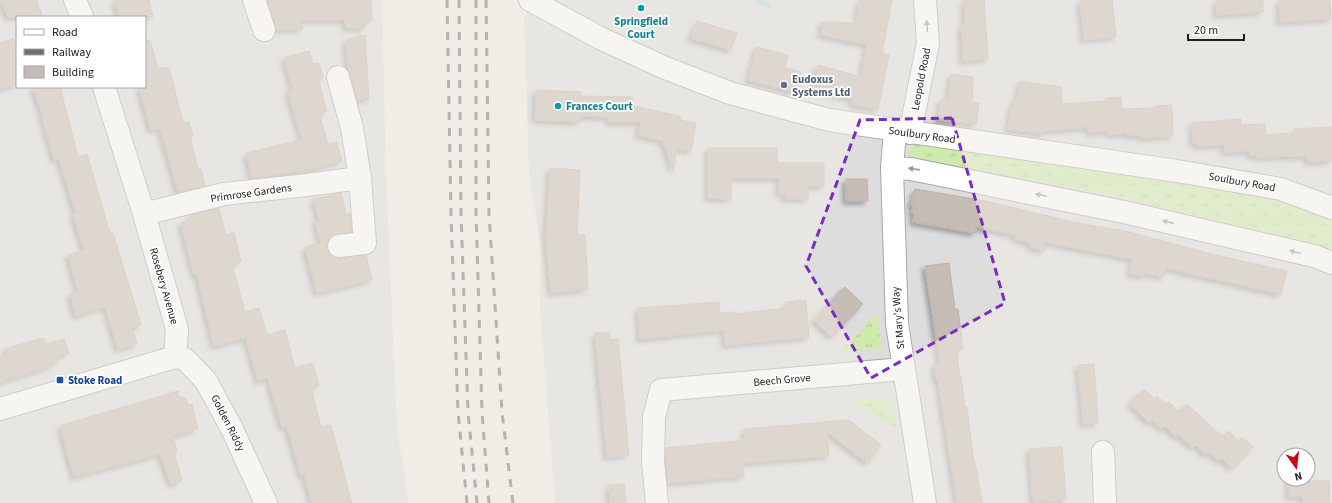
<svg xmlns="http://www.w3.org/2000/svg" width="1332" height="503" font-family="'Source Sans 3',sans-serif">
<style>
.residential{fill:#dedddd;fill-rule:evenodd}
.grass{fill:url(#grass-tufts)}
.lines{fill:none;stroke-linecap:round;stroke-linejoin:round}
.stream{stroke:#a8d5dd;stroke-width:5.5}
.building{fill:#c5bcb6;stroke:#c2b2a9;filter:url(#shadow)}
.minor-casing{stroke:#a7a7a7;stroke-width:24}
.minor{stroke:#fff;stroke-width:22}
.rail{stroke:#6e6e6e;stroke-width:3;stroke-dasharray:8 8;stroke-linecap:butt}
.oneway{fill:#9b9b9b}
.marked{fill:none;stroke:#7b2cbf;stroke-width:3;stroke-dasharray:8 5;stroke-linejoin:round}
.culture-dot{fill:#0f9aa8;stroke:#fff;stroke-width:1.5}
.service-dot{fill:#5c6f8a;stroke:#fff;stroke-width:1.5}
.transit-dot{fill:#1a4fb4;stroke:#fff;stroke-width:1.5}
.labels{text-anchor:middle;dominant-baseline:central;stroke-width:3.5;stroke-linejoin:round;paint-order:stroke}
.culture-label{font-size:11px;font-weight:bold;fill:#0d838f;stroke:#fff}
.service-label{font-size:11px;font-weight:bold;fill:#4e5e75;stroke:#fff;text-anchor:start}
.street-label{font-size:11px;fill:#202020;stroke:#fff}
.transit-label{font-size:11px;font-weight:bold;fill:#164399;stroke:#fff;text-anchor:start}
</style>
<defs>
<pattern id="grass-tufts" width="24" height="20" patternUnits="userSpaceOnUse"><rect width="24" height="20" fill="#cfeaad"/><path d="M3 7l-1-3M5 7V3M7 7l1-3M15 17l-1-3M17 17v-4M19 17l1-3" fill="none" stroke="#b1c895"/></pattern>
<filter id="shadow"><feDropShadow dx="-3.5" dy="3.5" stdDeviation="2" flood-color="#0004"/></filter>
</defs>
<rect width="100%" height="100%" fill="#f0ece6"/>
<g class="residential">
<path d="M0,0h382l4,175 11,254 12,74h-409zM17,17h128v70h-128z"/>
<path d="M534,0h798v503h-777l-15,-197 1,-57 -12,-77 -5,-154zM1284,455h24v24h-24z"/>
</g>
<g class="grass">
<path d="M922,142l356,55 54,20v36l-54,-17 -153,-38 -216,-41 -1,-4c3,-8 6,-9 14,-11z"/>
<polygon points="878,312 881,349 838,352 850,343"/>
<polygon points="852,400 889,400 898,431"/>
</g>
<g class="lines">
<polyline class="stream" points="759,0 768,6"/>
</g>
<g class="building">
<polygon points="1,0 36,0 43,17 8,17"/>
<polygon points="115,0 149,0 153,17 119,17"/>
<polygon points="267,0 371,0 372,20 364,20 365,28 346,28 345,20 300,20 303,29 277,29"/>
<polygon points="860,0 892,0 882,53 889,55 878,109 852,104 853,99 812,88 818,65 861,77 867,44 821,35 822,22 856,23"/>
<polygon points="964,0 984,0 988,59 963,61 961,25 965,24"/>
<polygon points="1080,0 1112,0 1116,37 1084,40"/>
<polygon points="1216,0 1263,0 1263,12 1217,15"/>
<polygon points="1279,0 1330,0 1331,19 1280,22"/>
<polygon points="697,21 737,33 731,50 691,38"/>
<polygon points="365,35 369,99 357,100 348,71 346,40"/>
<polygon points="14,39 17,51 17,84 0,89 0,43"/>
<polygon points="150,40 158,69 169,67 183,123 189,122 193,136 190,136 198,170 201,169 205,186 178,191 160,128 151,130 139,87 145,87 145,41"/>
<polygon points="756,47 788,55 785,68 801,72 796,92 748,80"/>
<polygon points="309,51 313,64 319,63 323,78 318,79 327,111 319,113 328,144 337,142 342,161 297,173 296,171 252,178 246,153 302,140 288,91 293,89 284,58"/>
<polygon points="951,74 973,77 972,102 979,103 976,124 938,120 941,99 948,100"/>
<polygon points="1020,81 1061,87 1062,104 1107,101 1107,98 1121,97 1122,109 1156,108 1155,106 1172,105 1173,136 1141,138 1141,135 1127,135 1127,133 1109,135 1109,131 1089,133 1088,127 1044,131 1044,134 1008,129 1011,108 1013,108 1014,99 1017,100"/>
<polygon points="33,87 60,87 78,157 87,154 110,234 113,233 141,325 132,328 137,344 118,349 105,307 76,316 70,294 78,292 68,255 84,250 73,214 76,213 59,159 54,160 42,116 43,116"/>
<polygon points="536,90 581,92 581,96 633,97 633,106 680,116 680,120 696,123 691,151 677,149 673,171 663,141 638,135 641,122 609,122 609,117 580,116 580,122 535,120"/>
<polygon points="1241,119 1241,125 1265,124 1266,135 1294,133 1294,129 1332,127 1332,161 1308,162 1307,156 1257,157 1256,155 1250,156 1250,151 1225,152 1225,145 1198,146 1198,144 1193,144 1192,123"/>
<polygon points="708,148 777,148 777,163 824,163 824,186 808,186 808,199 786,199 786,194 779,194 779,178 731,178 731,199 708,198"/>
<polygon points="550,168 580,170 577,235 585,235 588,289 551,293 546,238"/>
<polygon points="846,179 867,179 868,201 846,201"/>
<polygon points="915,189 981,200 1073,222 1129,232 1215,255 1287,271 1281,294 1166,268 1164,277 1145,273 1144,276 1129,273 1132,259 1045,242 1044,251 1030,247 1031,243 1015,239 1016,235 976,227 975,233 913,222 914,214 912,213 913,205 911,205"/>
<polygon points="341,193 346,214 350,213 352,232 332,236 327,241 327,248 329,254 334,258 366,255 372,280 317,293 305,247 321,243 315,221 319,220 314,199"/>
<polygon points="219,208 226,235 234,233 241,262 232,265 245,312 259,308 267,335 285,330 295,368 313,363 319,386 311,388 321,427 331,425 352,503 312,503 304,474 301,475 287,426 282,427 268,378 258,381 246,338 214,346 197,274 194,275 181,223 191,220 190,215"/>
<polygon points="949,263 955,309 958,309 962,340 962,349 956,350 960,376 961,376 965,407 967,407 973,456 977,472 982,503 957,503 938,379 936,379 934,364 940,363 925,266"/>
<polygon points="845,287 863,304 831,337 814,320"/>
<polygon points="806,300 809,337 725,345 724,330 640,339 638,308 719,302 720,313 734,312 734,314 787,308 786,302"/>
<polygon points="610,332 610,340 618,339 629,455 607,457 595,333"/>
<polygon points="43,338 46,344 64,339 69,353 60,356 60,359 52,362 54,365 0,382 0,358 7,356 5,349"/>
<polygon points="1094,364 1098,423 1083,424 1078,365"/>
<polygon points="1144,389 1154,399 1157,396 1167,405 1169,402 1179,412 1187,404 1223,437 1229,431 1238,441 1242,437 1253,447 1232,469 1221,458 1218,461 1209,452 1206,455 1196,445 1193,448 1178,434 1176,437 1165,426 1162,429 1152,420 1149,423 1130,403"/>
<polygon points="178,391 179,397 186,398 188,405 192,404 198,429 173,436 177,452 174,453 182,480 171,484 160,454 74,477 60,426"/>
<polygon points="849,420 881,445 868,463 827,432 829,456 743,463 744,476 668,483 666,448 745,440 744,429"/>
<polygon points="1062,447 1066,500 1033,502 1029,449"/>
<polygon points="1288,479 1302,479 1302,482 1329,480 1330,503 1303,503 1303,496 1289,497"/>
<polygon points="624,484 626,503 610,503 609,485"/>
</g>
<g class="lines">
<defs>
<g id="minor">
<polyline points="75,0 82,17"/>
<polyline points="254,0 264,30"/>
<polyline points="530,0 602,39 663,67 730,93 829,120 1177,171 1281,189 1332,208"/>
<polyline points="338,77 352,128 360,178 365,243 339,246"/>
<polyline points="104,87 144,214 173,315 177,330 175,357"/>
<polyline points="895,131 892,168 897,324 925,503"/>
<polyline points="910,133 928,43 925,0"/>
<polyline points="892,168 911,169 1124,212 1314,256 1332,263"/>
<polyline points="144,214 224,194 307,185 360,178"/>
<polyline points="0,409 175,357 185,359 206,381 232,429 266,503"/>
<polyline points="1103,452 1105,503"/>
<polyline points="657,503 653,461 654,417 661,390 903,369"/>
</g>
</defs>
<use href="#minor" class="minor-casing"/>
<use href="#minor" class="minor"/>
<g class="rail">
<polyline points="447,0 451,215 458,412 467,503"/>
<polyline points="459,0 461,214 468,412 477,503"/>
<polyline points="476,0 476,212 482,412 489,503"/>
<polyline points="486,0 489,214 502,412 513,503"/>
</g>
</g>
<defs><path id="oneway-solid" d="M-6-.8H1V-3.2L6.5 0L1 3.2V.8H-6Z"/></defs>
<g class="oneway">
<use href="#oneway-solid" transform="translate(927 26) rotate(-94)"/>
<use href="#oneway-solid" transform="translate(914 169) rotate(-172)"/>
<use href="#oneway-solid" transform="translate(1041 195) rotate(-168)"/>
<use href="#oneway-solid" transform="translate(1168 222) rotate(-167)"/>
<use href="#oneway-solid" transform="translate(1295 252) rotate(-167)"/>
</g>
<path d="M0 0H1332V503H0ZM952,118l53,185 -134,75 -65,-112 54,-146z" fill="#f0ece6" fill-opacity=".55" fill-rule="evenodd"/>
<path class="marked" d="M952,118l53,185 -134,75 -65,-112 54,-146z"/>
<g class="culture-dot">
<circle cx="641" cy="8" r="4"/>
<circle cx="558" cy="106" r="4"/>
</g>
<circle class="service-dot" cx="784" cy="85" r="4"/>
<rect class="transit-dot" x="56" y="376" width="8" height="8" rx="2"/>
<g class="labels">
<g class="culture-label">
<text x="641" y="21">Springfield<tspan x="641" dy="13">Court</tspan></text>
<text x="566" y="106" text-anchor="start">Frances Court</text>
</g>
<g class="service-label">
<text x="792" y="79">Eudoxus<tspan x="792" dy="13">Systems Ltd</tspan></text>
</g>
<g class="street-label">
<text transform="translate(921 79) rotate(-79)">Leopold Road</text>
<text transform="translate(922 135) rotate(8)">Soulbury Road</text>
<text transform="translate(1242 182) rotate(10)">Soulbury Road</text>
<text transform="translate(251 193) rotate(-8)">Primrose Gardens</text>
<text transform="translate(164 286) rotate(74)">Rosebery Avenue</text>
<text transform="translate(898 318) rotate(-95)">St Mary's Way</text>
<text transform="translate(782 380) rotate(-5)">Beech Grove</text>
<text transform="translate(228 423) rotate(63)">Golden Riddy</text>
</g>
<g class="transit-label">
<text x="68" y="380">Stoke Road</text>
</g>
</g>
<rect x="16" y="16" width="130" height="72" fill="#ffffff" stroke="#a6a6a6"/>
<rect x="24" y="29" width="20" height="6" fill="#ffffff" stroke="#a6a6a6"/>
<text x="52" y="36" font-size="12" fill="#202020">Road</text>
<rect x="24" y="49" width="20" height="6" fill="#6e6e6e" stroke="#a6a6a6"/>
<text x="52" y="56" font-size="12" fill="#202020">Railway</text>
<rect x="24" y="66" width="20" height="12" fill="#c5bcb6" stroke="#a6a6a6"/>
<text x="52" y="76" font-size="12" fill="#202020">Building</text>
<g transform="translate(1296 467) rotate(166)"><circle r="19" fill="#ffffff" stroke="#a6a6a6"/>
<path d="M0-3L7 15L0 10L-7 15Z" fill="#ce0210"/>
<text y="-6" font-size="11" font-weight="bold" text-anchor="middle" fill="#202020">N</text>
</g>
<path d="M1188 34v6h56v-6" fill="none" stroke="#202020" stroke-width="2"/>
<text x="1194" y="34" font-size="12" fill="#202020" stroke="#ffffff" stroke-width="3" paint-order="stroke">20 m</text>
</svg>
